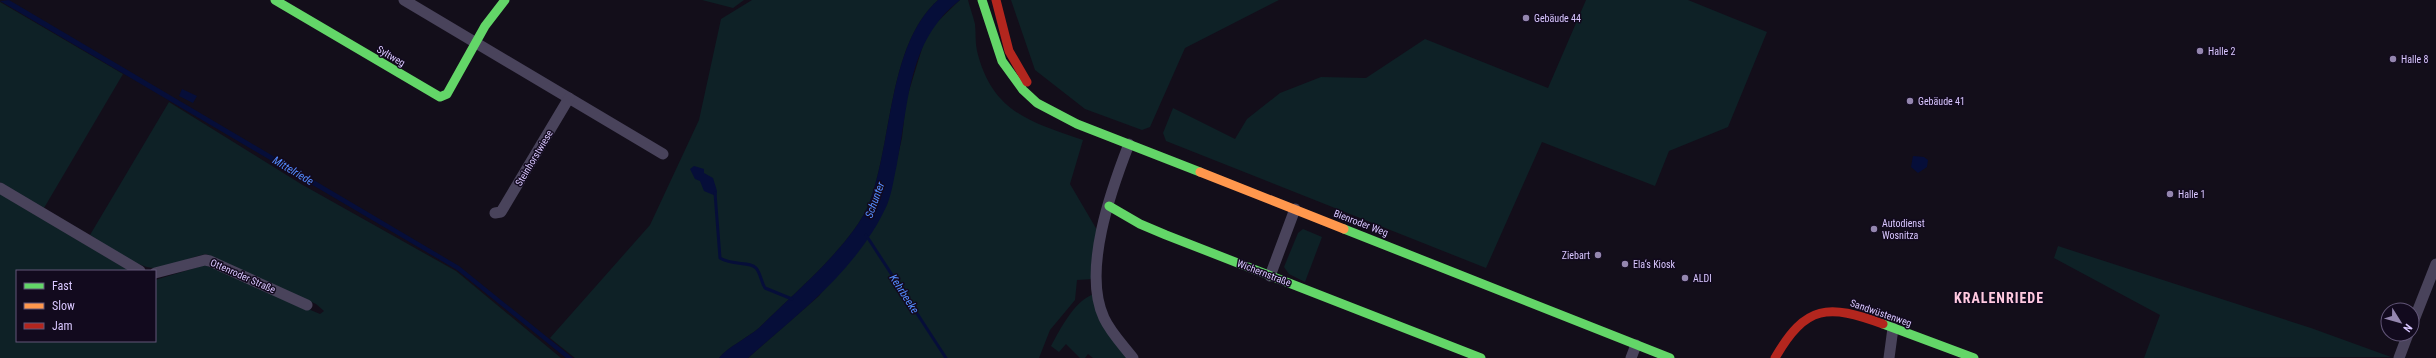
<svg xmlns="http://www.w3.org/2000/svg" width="2436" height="358" font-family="'Roboto Condensed',sans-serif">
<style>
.green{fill:#0e2126}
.water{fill:#060e39}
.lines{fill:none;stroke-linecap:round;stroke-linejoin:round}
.stream{stroke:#060e39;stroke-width:3}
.street{stroke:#49435b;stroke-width:11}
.fast{stroke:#63d668;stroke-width:9}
.slow{stroke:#ff974d;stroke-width:9}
.jam{stroke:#b3261e;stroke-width:9}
.poi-dot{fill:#9486af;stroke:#120a1e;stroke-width:1.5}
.labels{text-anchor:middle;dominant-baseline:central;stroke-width:3;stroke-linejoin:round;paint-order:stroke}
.poi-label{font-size:10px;fill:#d9c7ff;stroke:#120a1e;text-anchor:start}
.street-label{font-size:10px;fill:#d9c7ff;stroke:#120a1e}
.water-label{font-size:11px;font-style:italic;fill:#558dff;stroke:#120a1e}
.district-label{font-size:14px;font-weight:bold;letter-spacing:1px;fill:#ffc9e0;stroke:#120a1e}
</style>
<rect width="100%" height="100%" fill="#130e1a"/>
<g class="green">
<polygon points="702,0 744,0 733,8"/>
<path d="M752,0h186c-51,46 -45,143 -69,204 -17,41 -77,91 -110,124 -12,10 -31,19 -40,30h-144l-25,-20 100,-113 49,-105 22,-101z"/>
<path d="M960,0h8c2,8 5,16 7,24 1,9 0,18 2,27 15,61 53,71 106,89l-13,44 27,46 -4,49 -16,1 -2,20 -25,30 -11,28h-291l71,-62 68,-92 15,-66 4,-37 18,-59 10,-17z"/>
<polygon points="1011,0 1279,0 1185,48 1150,127 1142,130 1085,109 1035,70"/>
<polygon points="1586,0 1688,0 1767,32 1728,127 1669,151 1655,186 1542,142 1486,268 1166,141 1163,133 1173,108 1235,139 1247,119 1280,93 1321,77 1366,78 1425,39 1548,88"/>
<polygon points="0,2 123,74 44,208 0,182"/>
<path d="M169,102l132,82 155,87 105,87h-561v-164l130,77h-113v70h138v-61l50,-15 115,49 4,-3 -8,-7 -110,-50c-16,3 -35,13 -50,14 -19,1 -49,-23 -66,-33z"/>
<polygon points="1303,229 1322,237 1305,282 1289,274 1284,267 1298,233"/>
<polygon points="2058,246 2311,328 2391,357 2144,358 2160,315 2054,258"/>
<path d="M1094,294l34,64h-35l-5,-4 -3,4h-5l-14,-14 -7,8 -8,-6c10,-18 23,-45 43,-52z"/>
</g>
<g class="water">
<polygon points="9,0 459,266 573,358 566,358 457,270 0,1"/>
<path d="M938,0h22c-53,41 -51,104 -63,164 -3,13 -5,29 -10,41 -29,64 -88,108 -139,153h-29c9,-11 28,-20 40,-30 33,-33 93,-83 110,-124 24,-61 18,-158 69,-204z"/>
<polygon points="182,89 197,96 193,103 179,96"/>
<polygon points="1913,156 1924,157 1928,160 1927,167 1918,173 1911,167"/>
<polygon points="694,166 704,169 704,173 713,178 717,191 716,196 704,191 700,181 695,179 690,169"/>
</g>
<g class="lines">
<g class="stream">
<path d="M715,193l5,65c13,8 30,3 36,10 5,6 5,14 9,20l27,11"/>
<polyline points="866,235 946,358"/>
</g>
<g class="street">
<polyline points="404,0 663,154"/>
<path d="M1129,144c-18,46 -47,127 -25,174 7,15 19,27 29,40"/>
<polyline points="0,188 140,271"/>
<polyline points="495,213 501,212 569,98"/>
<polyline points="155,273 205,260 210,261 307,305"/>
<polyline points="1270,276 1295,209"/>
<polyline points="2412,325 2436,264"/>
<polyline points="1631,358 1636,345"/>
<polyline points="1889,358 1893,328"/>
<polyline points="2399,358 2408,334"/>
</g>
<g class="fast">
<polyline points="275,0 440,97 447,94 485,26 505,0"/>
<polyline points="982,0 1002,61 1023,90 1037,103 1077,124 1200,172"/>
<polyline points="1109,206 1140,224 1166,235 1481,358"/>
<polyline points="1344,229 1670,358"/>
<polyline points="1883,324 1974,358"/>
</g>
<polyline class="slow" points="1200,172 1344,229"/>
<g class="jam">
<polyline points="996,0 1009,51 1027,82"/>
<path d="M1775,358c31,-54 53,-54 108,-34"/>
</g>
</g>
<g class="poi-dot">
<circle cx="1526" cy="18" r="4"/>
<circle cx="2200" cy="51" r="4"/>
<circle cx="2393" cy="59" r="4"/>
<circle cx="1910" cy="101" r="4"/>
<circle cx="2170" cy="194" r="4"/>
<circle cx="1874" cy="229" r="4"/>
<circle cx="1598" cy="255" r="4"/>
<circle cx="1625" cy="264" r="4"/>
<circle cx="1685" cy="278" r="4"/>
</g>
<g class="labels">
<g class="poi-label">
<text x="1534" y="18">Gebäude 44</text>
<text x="2208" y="51">Halle 2</text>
<text x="2401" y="59">Halle 8</text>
<text x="1918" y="101">Gebäude 41</text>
<text x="2178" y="194">Halle 1</text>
<text x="1882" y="223">Autodienst<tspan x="1882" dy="12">Wosnitza</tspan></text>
<text x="1590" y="255" text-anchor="end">Ziebart</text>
<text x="1633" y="264">Ela‘s Kiosk</text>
<text x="1693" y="278">ALDI</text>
</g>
<g class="street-label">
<text transform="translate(391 56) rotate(30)">Syltweg</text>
<text transform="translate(534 158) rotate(-59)">Steinhorstwiese</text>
<text transform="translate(1361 223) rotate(21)">Bienroder Weg</text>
<text transform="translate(1264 273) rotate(21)">Wichernstraße</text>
<text transform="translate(243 276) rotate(24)">Ottenroder Straße</text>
<text transform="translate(1881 313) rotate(19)">Sandwüstenweg</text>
</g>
<g class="water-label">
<text transform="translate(293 171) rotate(31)">Mittelriede</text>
<text transform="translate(875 200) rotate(-70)">Schunter</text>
<text transform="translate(904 294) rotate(57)">Kehrbeeke</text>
</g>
<g class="district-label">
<text x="1999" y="298">KRALENRIEDE</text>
</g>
</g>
<rect x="16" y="270" width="140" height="72" fill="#120a1e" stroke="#625678"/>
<rect x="24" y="283" width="20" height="6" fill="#63d668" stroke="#625678"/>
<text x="52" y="290" font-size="12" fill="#d9c7ff">Fast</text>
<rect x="24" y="303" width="20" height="6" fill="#ff974d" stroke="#625678"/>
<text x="52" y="310" font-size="12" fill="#d9c7ff">Slow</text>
<rect x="24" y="323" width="20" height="6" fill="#b3261e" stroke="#625678"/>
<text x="52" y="330" font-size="12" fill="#d9c7ff">Jam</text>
<g transform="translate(2400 322) rotate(127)"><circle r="19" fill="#120a1e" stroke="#625678"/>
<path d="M0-3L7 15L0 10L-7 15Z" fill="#9486af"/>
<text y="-6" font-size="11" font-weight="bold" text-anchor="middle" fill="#d9c7ff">N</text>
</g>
</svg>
